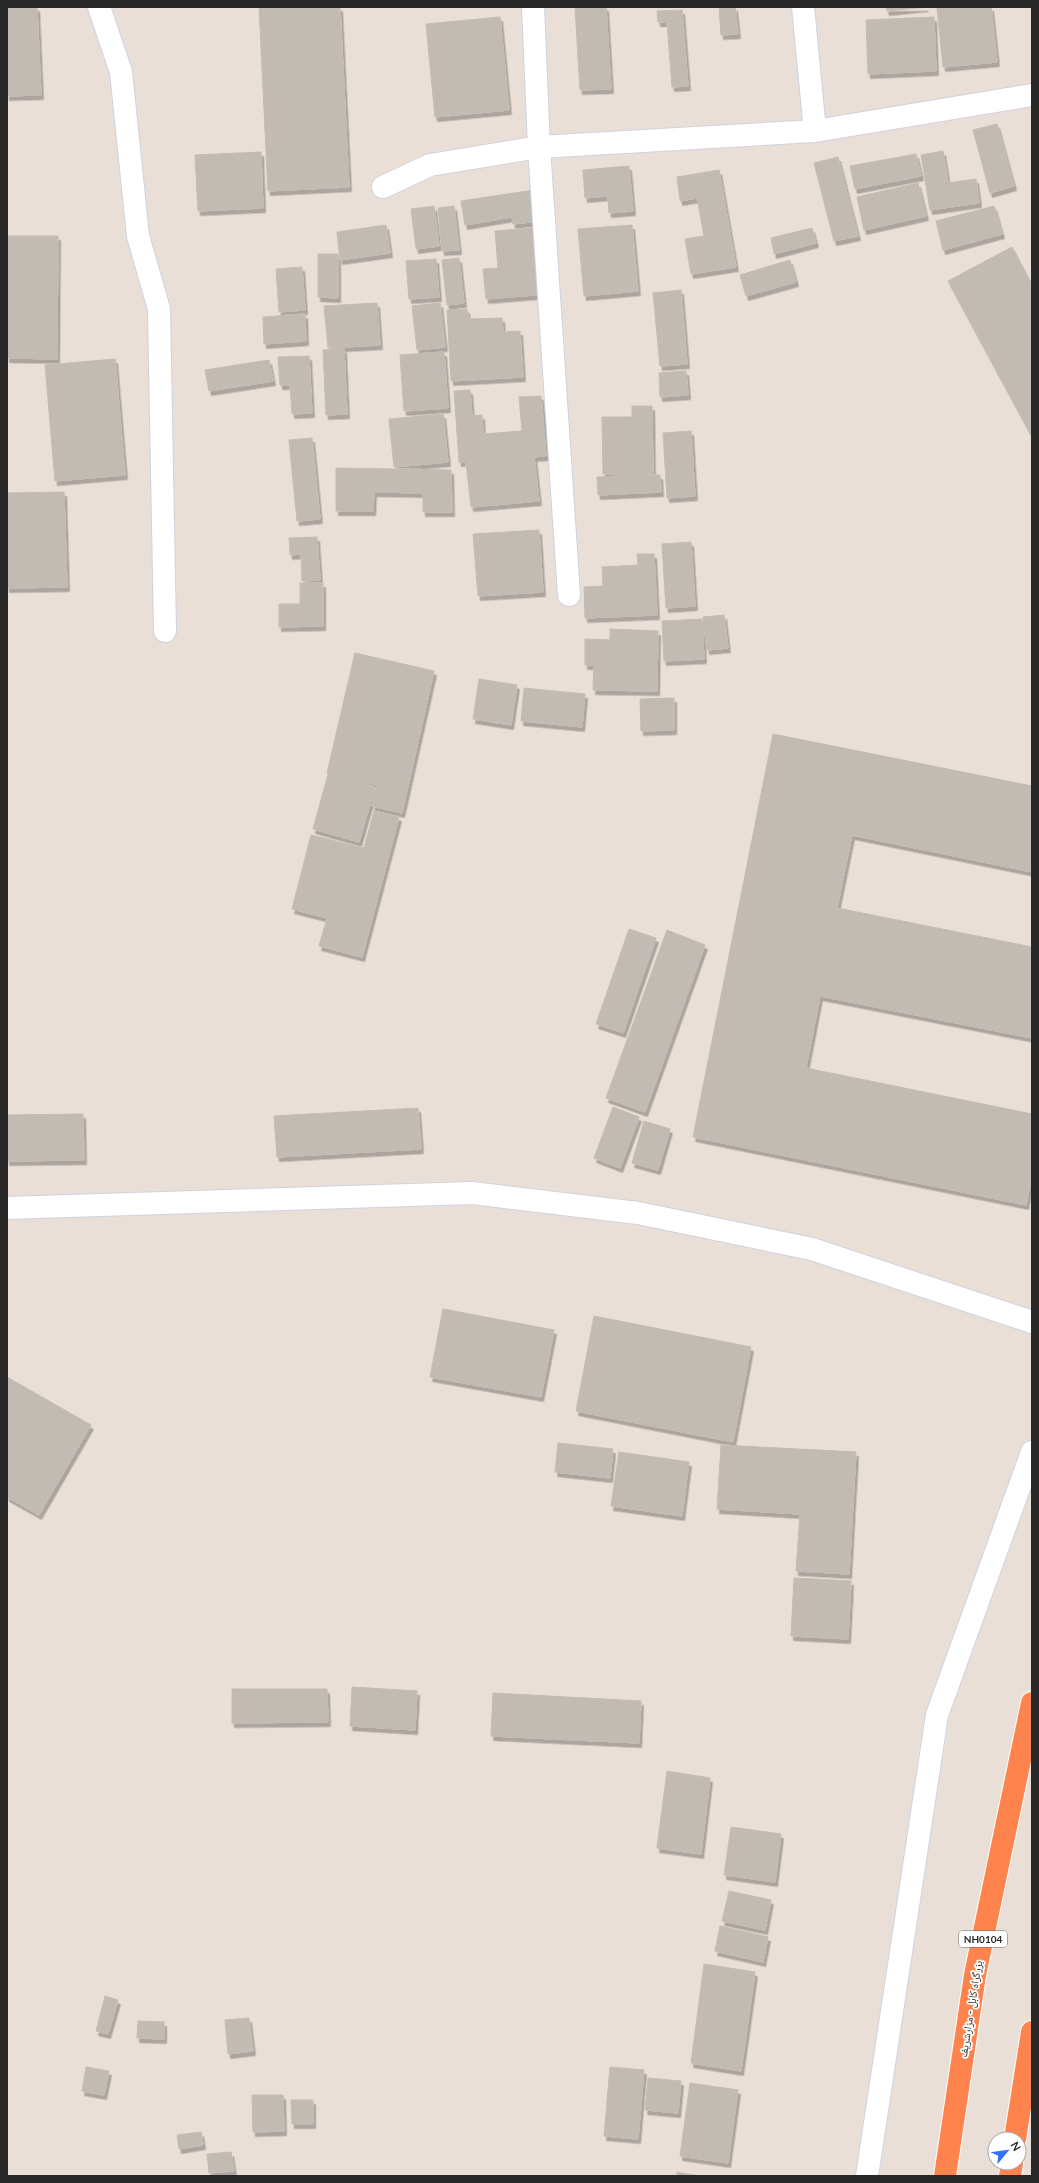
<svg xmlns="http://www.w3.org/2000/svg" width="1039" height="2183" font-family="Lato,'Noto Naskh Arabic',sans-serif">
<style>
.building{fill:#c2bbb3;stroke:#c5bbb1;filter:url(#shadow)}
.lines{fill:none;stroke-linecap:round;stroke-linejoin:round}
.street-casing{stroke:#cdd3e0;stroke-width:24}
.highway-casing{stroke:#fff;stroke-width:24}
.street{stroke:#fff;stroke-width:22}
.highway{stroke:#ff834d;stroke-width:22}
.labels{text-anchor:middle;dominant-baseline:central;stroke-width:3.5;stroke-linejoin:round;paint-order:stroke}
.shield{fill:#fff;stroke:#686868;stroke-width:1}
.shield-label{font-size:10px;font-weight:bold;fill:#272727}
.street-label{font-size:11px;fill:#272727;stroke:#fff}
</style>
<defs>
<filter id="shadow"><feDropShadow dx="2.5" dy="4.5" stdDeviation="0" flood-color="#0004"/></filter>
</defs>
<rect width="100%" height="100%" fill="#eadfd7"/>
<g class="building">
<polygon points="7,7 37,7 41,95 7,96"/>
<polygon points="259,7 340,7 349,187 268,191"/>
<polygon points="575,7 606,7 611,89 580,90"/>
<polygon points="719,7 735,7 738,34 721,35"/>
<polygon points="886,7 926,7 887,11"/>
<polygon points="946,7 991,7 997,62 943,67 937,8"/>
<polygon points="682,10 688,86 672,87 667,22 658,22 657,11"/>
<polygon points="500,17 509,110 435,117 426,24"/>
<polygon points="934,17 936,71 868,74 866,20"/>
<polygon points="997,124 1014,186 990,193 973,130"/>
<polygon points="943,151 948,183 976,179 979,203 930,210 921,155"/>
<polygon points="261,152 263,208 198,211 195,155"/>
<polygon points="916,154 921,176 855,189 850,166"/>
<polygon points="838,157 858,236 834,241 814,163"/>
<polygon points="629,166 633,211 609,213 608,196 585,198 583,170"/>
<polygon points="719,170 736,267 691,274 685,239 704,236 697,198 680,201 677,177"/>
<polygon points="918,183 926,216 864,230 857,197"/>
<polygon points="534,190 539,221 513,224 512,217 465,225 461,201"/>
<polygon points="434,206 439,246 416,249 411,209"/>
<polygon points="454,206 459,250 442,251 438,208"/>
<polygon points="994,206 1002,234 943,250 936,221"/>
<polygon points="386,225 390,253 340,260 337,232"/>
<polygon points="632,225 638,291 584,296 578,229"/>
<polygon points="541,227 547,294 486,299 483,269 498,268 495,231"/>
<polygon points="812,228 816,243 774,254 771,238"/>
<polygon points="7,236 58,236 57,359 7,358"/>
<polygon points="1012,247 1032,285 1032,437 948,281"/>
<polygon points="318,254 338,254 338,298 318,297"/>
<polygon points="459,258 464,303 447,305 442,260"/>
<polygon points="436,259 439,297 409,299 406,261"/>
<polygon points="790,260 796,282 746,296 740,275"/>
<polygon points="302,267 305,310 279,312 276,269"/>
<polygon points="681,290 687,364 660,366 653,293"/>
<polygon points="377,303 380,345 328,348 324,306"/>
<polygon points="440,303 445,347 417,350 412,306"/>
<polygon points="467,309 468,319 502,318 503,332 520,331 523,377 451,381 447,310"/>
<polygon points="305,314 306,341 264,344 263,317"/>
<polygon points="344,349 347,414 326,415 323,350"/>
<polygon points="444,352 448,408 404,411 400,355"/>
<polygon points="309,356 312,413 292,414 290,385 280,385 278,357"/>
<polygon points="115,359 125,475 55,481 45,365"/>
<polygon points="269,360 273,381 209,391 205,370"/>
<polygon points="686,371 688,395 660,397 659,373"/>
<polygon points="470,390 472,416 482,415 483,434 522,431 519,397 541,396 546,456 459,462 454,391"/>
<polygon points="632,406 652,406 653,474 603,474 602,417 632,417"/>
<polygon points="443,414 448,462 394,467 389,419"/>
<polygon points="691,431 695,496 667,498 663,433"/>
<polygon points="312,438 320,519 297,521 289,440"/>
<polygon points="534,456 539,501 471,507 466,463"/>
<polygon points="336,468 451,470 452,512 423,512 423,493 374,492 373,511 336,511"/>
<polygon points="660,475 661,492 598,495 597,477"/>
<polygon points="64,492 67,587 7,588 7,493"/>
<polygon points="539,530 543,592 478,596 473,534"/>
<polygon points="317,537 320,580 302,581 301,554 290,555 289,538"/>
<polygon points="691,542 695,606 666,608 662,544"/>
<polygon points="637,554 654,554 657,615 585,618 584,587 603,586 602,567 638,565"/>
<polygon points="300,583 323,583 323,626 279,627 279,604 300,604"/>
<polygon points="724,615 728,648 707,650 703,617"/>
<polygon points="702,619 704,659 664,661 662,621"/>
<polygon points="610,629 658,631 657,691 593,690 594,665 585,665 585,639 610,640"/>
<polygon points="355,653 434,671 402,813 372,806 377,785 327,773"/>
<polygon points="479,679 517,685 511,725 473,719"/>
<polygon points="524,688 585,694 582,727 521,721"/>
<polygon points="674,698 674,730 641,731 640,699"/>
<polygon points="773,734 1032,786 1032,872 852,835 837,908 1032,947 1032,1038 820,996 806,1068 1032,1114 1032,1174 1026,1205 693,1137"/>
<polygon points="328,774 375,787 359,842 313,829"/>
<polygon points="374,811 399,817 362,957 319,946 327,918 292,909 311,835 364,848"/>
<polygon points="629,929 656,938 623,1033 596,1024"/>
<polygon points="667,930 705,945 645,1112 606,1098"/>
<polygon points="613,1107 639,1117 620,1168 594,1158"/>
<polygon points="418,1108 421,1149 277,1157 274,1116"/>
<polygon points="83,1114 84,1160 7,1161 7,1115"/>
<polygon points="644,1121 670,1129 658,1170 632,1163"/>
<polygon points="443,1309 554,1330 541,1397 430,1377"/>
<polygon points="594,1316 751,1347 733,1442 576,1411"/>
<polygon points="7,1377 91,1425 39,1515 7,1497"/>
<polygon points="558,1443 613,1449 610,1478 555,1472"/>
<polygon points="721,1445 856,1452 849,1574 796,1571 800,1514 717,1509"/>
<polygon points="619,1452 689,1462 682,1516 611,1506"/>
<polygon points="794,1578 851,1581 848,1639 791,1636"/>
<polygon points="352,1687 417,1691 415,1730 350,1726"/>
<polygon points="232,1689 327,1689 328,1722 232,1723"/>
<polygon points="493,1693 641,1701 639,1743 491,1736"/>
<polygon points="667,1771 710,1778 701,1854 657,1848"/>
<polygon points="731,1827 781,1834 775,1882 724,1875"/>
<polygon points="729,1891 771,1900 765,1930 722,1921"/>
<polygon points="720,1926 768,1937 763,1962 715,1951"/>
<polygon points="704,1964 755,1972 741,2071 691,2063"/>
<polygon points="105,1996 118,2000 108,2034 96,2031"/>
<polygon points="249,2018 253,2051 228,2054 225,2020"/>
<polygon points="138,2021 164,2022 164,2039 137,2038"/>
<polygon points="86,2067 109,2071 104,2095 82,2091"/>
<polygon points="610,2067 644,2070 638,2139 604,2136"/>
<polygon points="648,2078 681,2081 678,2113 645,2110"/>
<polygon points="690,2083 738,2090 728,2163 680,2156"/>
<polygon points="252,2095 283,2095 284,2131 253,2132"/>
<polygon points="291,2100 313,2100 313,2124 292,2124"/>
<polygon points="201,2132 203,2145 179,2149 177,2135"/>
<polygon points="231,2152 234,2171 209,2173 207,2154"/>
<polygon points="677,2172 699,2176 677,2176"/>
</g>
<g class="lines">
<defs>
<g id="street">
<polyline points="99,7 121,72 138,236 159,309 165,631"/>
<polyline points="533,7 539,147 569,595"/>
<polyline points="803,7 815,131"/>
<polyline points="383,187 430,165 539,147 815,131 1032,95"/>
<polyline points="7,1208 472,1193 638,1213 812,1249 1032,1322"/>
<polyline points="867,2176 937,1715 1032,1452"/>
</g>
<g id="highway">
<polyline points="1015,2139 1032,2032"/>
<polyline points="945,2176 975,1975 1032,1703"/>
<polyline points="1010,2176 1012,2163"/>
</g>
</defs>
<use href="#street" class="street-casing"/>
<use href="#highway" class="highway-casing"/>
<use href="#street" class="street"/>
<use href="#highway" class="highway"/>
</g>
<g class="labels">
<rect class="shield" x="959" y="1931" width="48" height="16" rx="3"/>
<g class="shield-label">
<text x="983" y="1939">NH0104</text>
</g>
<g class="street-label">
<text transform="translate(970 2009) rotate(-81)">بزرگراه کابل - مزارشریف</text>
</g>
</g>
<rect width="1039" height="2183" fill="none" stroke="#272727" stroke-width="16"/>
<g transform="translate(1007 2151) rotate(61)"><circle r="19" fill="#ffffff" stroke="#a9a9a9"/>
<path d="M0-3L7 15L0 10L-7 15Z" fill="#3372fb"/>
<text y="-6" font-size="11" font-weight="bold" text-anchor="middle" fill="#272727">N</text>
</g>
</svg>
